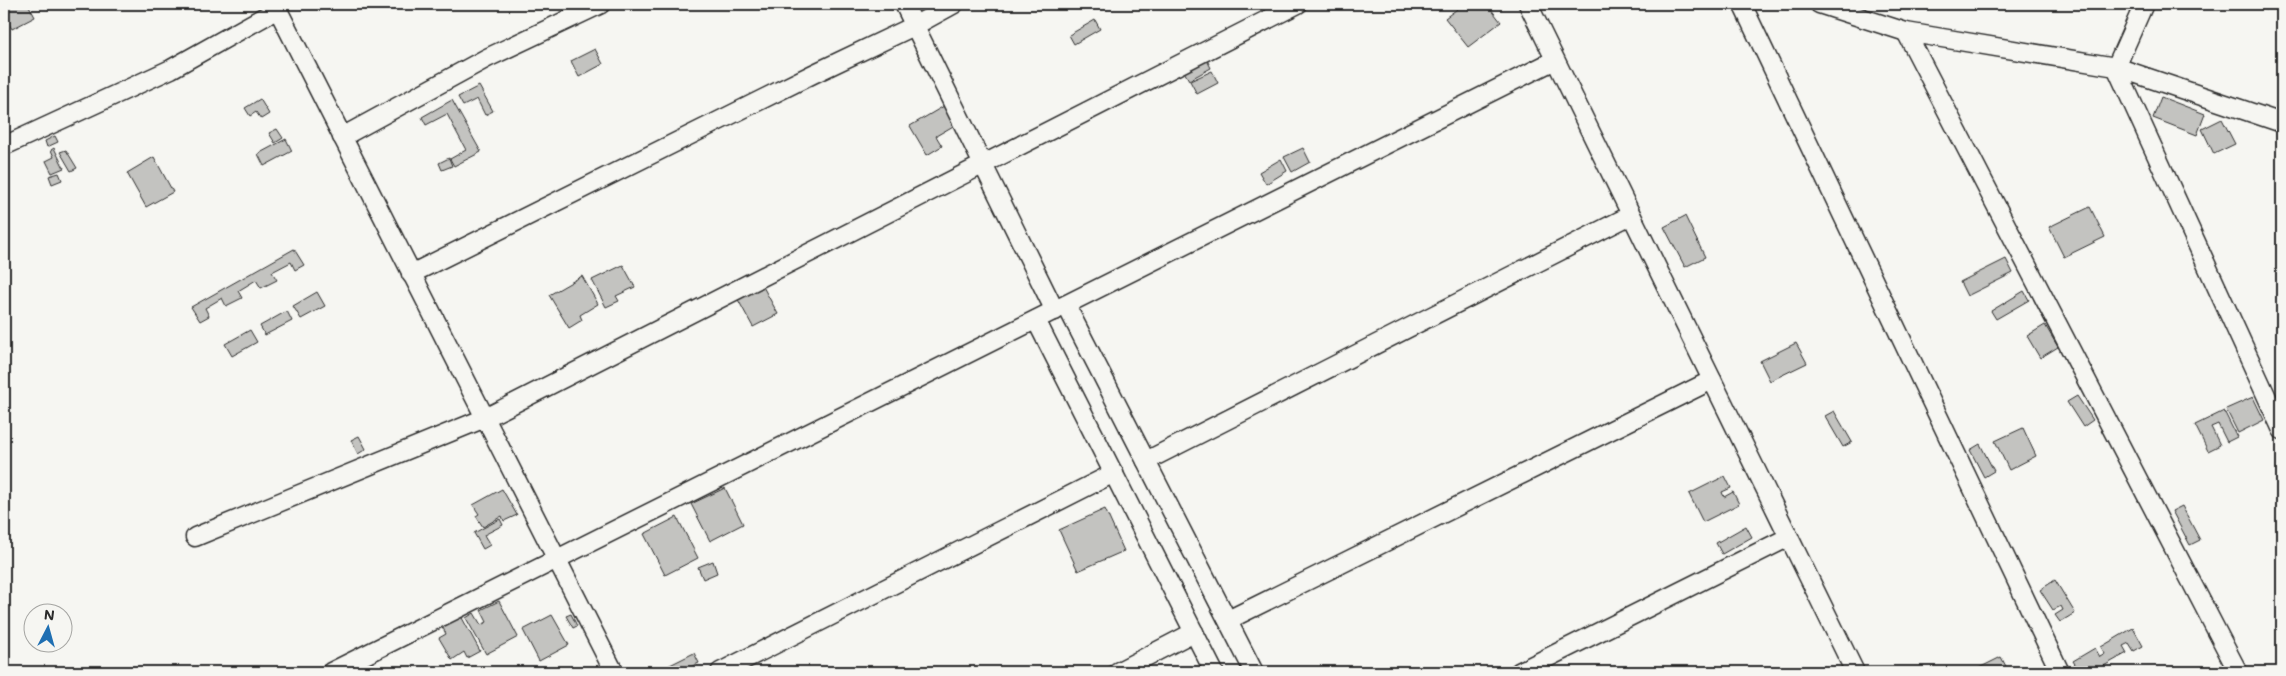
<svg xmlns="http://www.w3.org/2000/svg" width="2286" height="676" font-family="Mali,sans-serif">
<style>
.building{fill:#c3c3c0;stroke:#2b2b2b}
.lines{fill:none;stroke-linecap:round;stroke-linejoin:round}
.street-casing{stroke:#2b2b2b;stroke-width:21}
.street{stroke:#f6f6f2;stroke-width:18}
</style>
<rect width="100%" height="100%" fill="#f6f6f2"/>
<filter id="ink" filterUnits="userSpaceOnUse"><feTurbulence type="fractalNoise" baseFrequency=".02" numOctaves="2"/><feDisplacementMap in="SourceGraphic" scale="10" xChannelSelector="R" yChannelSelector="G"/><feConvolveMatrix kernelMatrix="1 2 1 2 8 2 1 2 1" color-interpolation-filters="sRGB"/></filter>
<g filter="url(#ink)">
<g class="building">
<polygon points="4,4 28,4 35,17 12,29 4,16"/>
<polygon points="1464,4 1487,4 1501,22 1468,47 1445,18"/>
<polygon points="2246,4 2268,4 2266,10"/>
<polygon points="1095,20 1100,29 1074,44 1069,35"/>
<polygon points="595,49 603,64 579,77 571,61"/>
<polygon points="1206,58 1211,68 1189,80 1183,70"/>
<polygon points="1212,71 1218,83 1197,94 1190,81"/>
<polygon points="479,86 493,111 485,115 477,99 463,106 458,97"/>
<polygon points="2161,97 2205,114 2197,135 2153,118"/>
<polygon points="260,99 269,114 261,119 256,112 250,116 245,108"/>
<polygon points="452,100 481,152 454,166 450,159 466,150 447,114 426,125 422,117"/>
<polygon points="944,106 955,125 936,136 942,146 927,155 910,126"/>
<polygon points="2222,119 2235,144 2214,154 2202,129"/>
<polygon points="277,129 283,138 275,143 269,133"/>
<polygon points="55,136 58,142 47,147 45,141"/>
<polygon points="286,139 292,151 264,166 258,154"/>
<polygon points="54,148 64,168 52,173 46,161 54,157 51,150"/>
<polygon points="1303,148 1310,162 1292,172 1284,157"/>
<polygon points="66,150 77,168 71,171 60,152"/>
<polygon points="154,157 173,192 146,207 127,173"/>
<polygon points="449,158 452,166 442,170 439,163"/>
<polygon points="1281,159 1287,171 1266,184 1259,172"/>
<polygon points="59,173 62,180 52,184 49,176"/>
<polygon points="2090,207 2105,237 2064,257 2049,227"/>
<polygon points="1685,216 1705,257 1685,267 1664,227"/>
<polygon points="294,249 304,265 295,270 291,262 272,272 277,280 261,288 256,280 238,291 242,298 226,306 222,298 205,308 209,316 200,321 191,307"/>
<polygon points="2006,259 2013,273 1967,296 1960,282"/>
<polygon points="623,265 635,287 616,296 619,301 606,307 592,280"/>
<polygon points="582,276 598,304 580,315 582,320 569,328 549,295"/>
<polygon points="761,283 778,314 753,327 736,296"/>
<polygon points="2024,291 2029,300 1996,319 1991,311"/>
<polygon points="317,292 325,306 301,319 293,306"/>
<polygon points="287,311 292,321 265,335 260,326"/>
<polygon points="2045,325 2058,347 2040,358 2027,336"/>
<polygon points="250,330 257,342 232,356 225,344"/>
<polygon points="1796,343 1807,363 1770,381 1760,361"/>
<polygon points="2077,396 2093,420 2083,427 2067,402"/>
<polygon points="2253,397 2264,420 2238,433 2226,409"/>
<polygon points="1834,411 1852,442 1843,447 1825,416"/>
<polygon points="2224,411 2237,437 2227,442 2218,424 2211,427 2220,445 2208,451 2195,425"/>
<polygon points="2023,428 2036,456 2009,470 1995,441"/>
<polygon points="359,436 366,449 358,454 351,440"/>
<polygon points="1980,444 1994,471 1984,477 1970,450"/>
<polygon points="1725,476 1731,488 1722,492 1724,497 1733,492 1739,504 1703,522 1689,494"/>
<polygon points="725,488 743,524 710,541 691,504"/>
<polygon points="502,489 517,515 504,521 502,516 483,527 476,516 479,514 473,505"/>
<polygon points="2182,506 2200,540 2190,545 2172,511"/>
<polygon points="1105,509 1124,551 1078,571 1059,530"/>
<polygon points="677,517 698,558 665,575 644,534"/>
<polygon points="500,519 503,525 484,535 490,545 483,549 474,533"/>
<polygon points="1746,526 1752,537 1722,554 1716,543"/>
<polygon points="713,561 717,573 703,579 698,567"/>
<polygon points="2055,580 2075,613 2060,622 2055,615 2063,610 2061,606 2053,610 2040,590"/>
<polygon points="499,601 518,637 486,654 466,618 474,613 481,625 487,622 481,610"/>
<polygon points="571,614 577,626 573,628 566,616"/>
<polygon points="552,615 569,645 539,661 523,630"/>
<polygon points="461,616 480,651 467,658 464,652 452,660 439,638 446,634 442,626"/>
<polygon points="2133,628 2143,646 2134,651 2129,643 2123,646 2127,653 2093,672 2080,672 2073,661 2095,648 2100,657 2105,654 2101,647"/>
<polygon points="694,653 699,663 679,672 661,672 660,670"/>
<polygon points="2001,657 2009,672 1971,672"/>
</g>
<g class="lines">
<defs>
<g id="street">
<polyline points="275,4 614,672"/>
<polyline points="904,4 1055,311"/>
<polyline points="1528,4 1855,672"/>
<polyline points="1742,4 2060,672"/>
<polyline points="1819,4 1906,32 2116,67 2282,123"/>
<polyline points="2144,4 2116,67 2282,430"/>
<polyline points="1906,32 2238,672"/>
<polyline points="342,137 487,58 601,4"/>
<polyline points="4,146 171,69 278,9"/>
<polyline points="411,274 813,74 914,26 954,4"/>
<polyline points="1066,305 1254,672"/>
<polyline points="1036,320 1214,672"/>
<polyline points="1146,461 1631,215"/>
<polyline points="195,537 485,418 1298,4"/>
<polyline points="1228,620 1712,380"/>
<polyline points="331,672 1555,60"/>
<polyline points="720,672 1114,473"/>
<polyline points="1117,672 1194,632"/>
<polyline points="1519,672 1789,537"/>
</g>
</defs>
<use href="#street" class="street-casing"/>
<use href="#street" class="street"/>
</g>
</g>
<rect width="2286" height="676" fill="none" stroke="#f6f6f2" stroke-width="20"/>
<rect x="10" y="10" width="2266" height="656" fill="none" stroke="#2b2b2b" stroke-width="2" filter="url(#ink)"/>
<g transform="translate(48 628) rotate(6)"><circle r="24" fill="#f6f6f2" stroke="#a5a5a2"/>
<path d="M0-4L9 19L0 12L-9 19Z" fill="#1f6fb2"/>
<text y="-8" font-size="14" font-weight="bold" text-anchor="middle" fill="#2b2b2b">N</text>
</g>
</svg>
